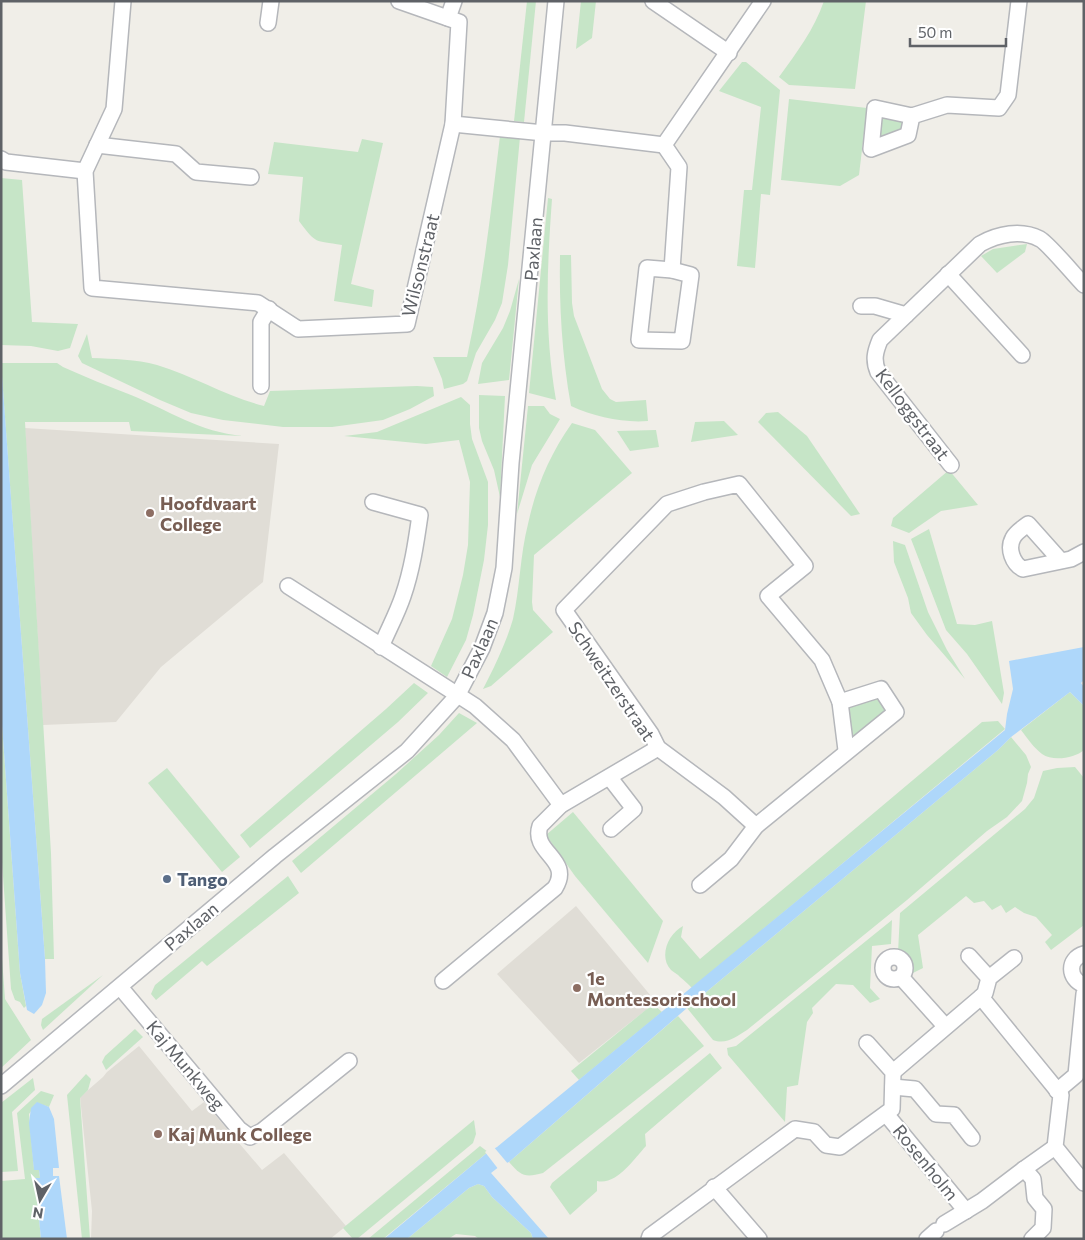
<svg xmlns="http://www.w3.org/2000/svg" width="1085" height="1240" font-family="Commissioner,sans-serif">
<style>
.education{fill:#e0ddd6}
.green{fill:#c6e5c7}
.water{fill:#aed7fa}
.pier{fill:#f0eee8}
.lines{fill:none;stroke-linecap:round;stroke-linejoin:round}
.minor-casing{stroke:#b5b7bb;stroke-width:18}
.minor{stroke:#fff;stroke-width:15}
.education-dot{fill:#8d6e63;stroke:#fff;stroke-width:2}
.service-dot{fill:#5c6f8a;stroke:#fff;stroke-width:2}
.labels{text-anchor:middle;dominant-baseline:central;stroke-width:4.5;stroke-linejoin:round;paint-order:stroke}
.street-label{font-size:18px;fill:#5f6267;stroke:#fff}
.education-label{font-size:18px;font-weight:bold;fill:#785e54;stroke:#fff;text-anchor:start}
.service-label{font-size:18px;font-weight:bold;fill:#4e5e75;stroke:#fff;text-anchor:start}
</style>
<rect width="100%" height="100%" fill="#f0eee8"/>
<g class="education">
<polygon points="25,428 279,444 263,582 161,667 116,722 43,725"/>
<polygon points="576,906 656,1002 579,1063 497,974"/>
<polygon points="139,1046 192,1111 204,1102 262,1170 284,1153 346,1226 330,1239 91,1239 92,1211 80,1097 103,1077 107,1072"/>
</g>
<g class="green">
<polygon points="527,1 536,1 524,122 514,121"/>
<polygon points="581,1 596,1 592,38 576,49"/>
<path d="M824,1h42l-11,88 -66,-4 -10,-8c18,-25 35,-47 45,-76z"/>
<polygon points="742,62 746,62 780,90 770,195 761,194 755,268 737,266 744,190 752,190 761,107 719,91"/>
<polygon points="789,99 867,108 859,175 840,186 781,180"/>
<polygon points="880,116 905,118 903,133 877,140"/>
<path d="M500,136l20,1 -12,128 -6,38 -7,17 -19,33 -9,28 -4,3 -19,5 -2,-10 -9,-22h34c16,-73 24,-147 33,-221z"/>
<path d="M362,139l21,4 -32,141 23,6 -2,17 -38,-6 8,-56c-28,-5 -25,0 -43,-24l4,-44 -35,-3 6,-32 84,10z"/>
<polygon points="1,178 22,180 32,322 78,324 70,348 58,351 31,346 1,345"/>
<path d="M548,198l4,1c-5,69 -8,132 4,201l-27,-7z"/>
<polygon points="1027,244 1025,252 997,273 981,256 993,249"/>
<path d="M560,255h11l1,48 2,13 28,73 8,10 6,3 30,-2 2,21c-25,2 -53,-4 -77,-15 -9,-50 -12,-101 -11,-151z"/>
<polygon points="519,279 509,380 478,384 482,363 503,328 510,311"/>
<path d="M87,334l5,24c21,1 44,1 65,7 37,11 70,32 107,41l6,-15 147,-5 16,1 1,9 -24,13 -27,11 -51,7h-49l-60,-7 -32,-7 -31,-13 -78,-37 -4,-7z"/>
<path d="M1,363h56l6,4c22,10 45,19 68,28 39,16 68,37 112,41l-112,-5 -2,-9h-104l26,431 3,106h-9z"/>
<polygon points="479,395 505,396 500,497 494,470 482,441 479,428"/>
<polygon points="461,397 470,405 470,424 472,439 488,482 488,525 484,560 473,615 466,640 447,677 431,666 452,619 463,575 468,545 470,482 459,440 426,444 344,436 377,432"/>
<polygon points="528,406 544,406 550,414 560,419 532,465 517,514"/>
<polygon points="778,412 807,436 860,514 851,516 758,422 766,413"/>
<polygon points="724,421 738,435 691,442 695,422"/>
<path d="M572,423l23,7 37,43 -98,82 -2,47 1,8 20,22 -62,54 -8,3c11,-21 23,-46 30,-70 7,-31 7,-64 15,-95 8,-37 22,-70 44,-101z"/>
<polygon points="656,430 659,447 630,451 617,431"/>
<polygon points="949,470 978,505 941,511 909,533 891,526 893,518"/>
<polygon points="929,529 957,624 975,625 992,621 1004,693 1002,704 967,654 946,630 911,539"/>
<polygon points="893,541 905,545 928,612 947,650 965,679 927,635 911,613 908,598 894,562"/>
<polygon points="414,683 428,693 398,722 250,848 240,835 386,709"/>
<path d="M1070,692l14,14v44c-9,8 -31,12 -42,4 -8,-6 -15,-16 -21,-24z"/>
<polygon points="878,697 886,713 853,737 847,707"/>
<polygon points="1,711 20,973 26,1006 24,1008 20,1002 15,1000 11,989 1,848"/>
<polygon points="459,713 477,723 301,873 292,861 396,774 439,735"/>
<path d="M998,721l7,8 -313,259c-4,-4 -8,-8 -12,-11 -2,-3 -7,-5 -9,-7 -13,-14 -2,-37 12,-44l-2,11 19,22 282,-237z"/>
<path d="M1011,737l15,18 5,12 -3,7 -1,9 -5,18 -15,16 -20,14 -80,69 -160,130c-11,7 -21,15 -34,10l-26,-32 311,-258z"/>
<polygon points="1075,767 1084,778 1084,925 1051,950 1045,942 1052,935 1036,917 1024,913 1015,907 1006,913 1001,905 992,910 984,901 974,903 966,896 918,935 923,968 913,973 898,953 900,913 1025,809 1034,798 1043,771 1057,768"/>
<polygon points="167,768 240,857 222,872 148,783"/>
<polygon points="573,812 663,921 648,963 575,876 546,835"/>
<polygon points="288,876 299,893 207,966 202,961 156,1000 151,994 155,985"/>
<polygon points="892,920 891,944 872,946 870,988 880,999 870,1003 853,985 836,984 812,1008 813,1013 807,1022 798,1085 787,1087 785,1122 728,1055 727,1048 736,1046"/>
<polygon points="1,945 5,999 31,1040 1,1068"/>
<polygon points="103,975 43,1030 41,1025 42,1019"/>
<polygon points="653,1004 662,1012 579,1080 571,1071"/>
<path d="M678,1016l26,30 -161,127c-18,5 -22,3 -34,-11z"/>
<polygon points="135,1029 143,1037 106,1070 102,1062 105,1056"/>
<path d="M710,1053l12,15 -77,66 1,12c-12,13 -30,40 -49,35v10l-27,24 -20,-28 2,-4z"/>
<polygon points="86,1074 91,1079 88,1090 80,1098 90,1239 82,1239 67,1095"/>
<polygon points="33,1078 35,1090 12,1112 18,1171 1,1172 1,1103"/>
<polygon points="41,1091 54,1095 49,1107 37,1103 29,1114 34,1169 39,1169 40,1178 35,1178 41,1239 1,1239 1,1181 25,1179 17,1113"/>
<polygon points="474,1120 476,1134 473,1143 357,1239 353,1239 343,1228"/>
<polygon points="480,1146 488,1152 383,1239 368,1239"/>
<polygon points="478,1184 484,1186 492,1197 531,1233 533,1239 479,1239 475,1236 456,1234 448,1239 407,1239 469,1188"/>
</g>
<g class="water">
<polygon points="1,362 45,959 46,993 42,1005 34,1014 27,1010 20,973 1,711"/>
<polygon points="1084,647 1084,680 1081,683 1084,687 1084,706 1070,692 1011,737 998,750 687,1008 509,1162 500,1166 491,1173 549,1239 533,1239 531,1233 492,1197 484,1186 478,1184 469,1188 407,1239 384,1239 488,1152 497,1147 1005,730 1007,714 1013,689 1009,661"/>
<polygon points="37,1102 49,1107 54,1119 59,1168 53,1168 53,1176 59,1176 67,1239 41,1239 35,1178 40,1178 39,1170 34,1170 29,1123 31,1108"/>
</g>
<polygon class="pier" points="493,1146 509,1165 499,1170 485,1152"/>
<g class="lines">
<defs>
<g id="minor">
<polyline points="123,1 114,109 85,171 92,288 258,303 298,329 407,324 453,124 459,22 399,1"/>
<polyline points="653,1 729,53"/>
<polyline points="448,18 454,1"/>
<polyline points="268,23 271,1"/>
<polyline points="912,116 908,135 871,149 875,108 912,116 947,105 999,108 1008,95 1019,1"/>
<polyline points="453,124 544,133 565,133 664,145"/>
<polyline points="97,145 176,154 196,172 251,177"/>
<polyline points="1,159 6,162 85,171"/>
<polygon points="647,268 672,270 691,275 682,341 639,340"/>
<polyline points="672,270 679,167 664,145 763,1"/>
<polyline points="948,274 1022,355"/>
<polyline points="861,306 875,306 906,315"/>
<polyline points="261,386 261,322 269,309"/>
<path d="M951,465l-73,-93c-5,-12 -3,-20 2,-32l100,-96c18,-10 41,-15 60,-5 9,5 35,37 44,46"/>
<path d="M373,502l47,13c-4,28 -8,55 -17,81 -6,18 -15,34 -22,51"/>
<path d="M1061,561l-33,-37c-5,4 -12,8 -15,14 -6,11 0,26 10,31l48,-10 13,-7"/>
<polyline points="288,586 475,706 513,740 561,805"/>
<polyline points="610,778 634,809 611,829"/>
<polyline points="756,826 724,797 658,748 651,734 564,610 667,504 704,492 739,484 805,566 768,596 822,660 840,702 846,750"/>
<polyline points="700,885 731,859 756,826 896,712 881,689 840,702"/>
<path d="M1084,954c-17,5 -16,25 0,31"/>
<polyline points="969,956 989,978"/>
<circle cx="894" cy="968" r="11"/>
<polyline points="901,977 945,1026"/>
<path d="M443,981l112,-93c18,-29 -24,-35 -15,-62l21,-21 97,-57"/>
<polyline points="120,987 239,1129 250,1137 262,1131 349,1061"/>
<polyline points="981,997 985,993 989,978 1014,958"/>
<polyline points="893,1072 981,997 1061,1095 1055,1147 1084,1183"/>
<polyline points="1,1086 275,856 407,751 457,696 482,648 495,613 504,568 511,463 556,1"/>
<polyline points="893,1087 915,1089 936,1114 954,1115 972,1138"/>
<polyline points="1057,1091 1076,1075 1084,994"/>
<polyline points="886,1114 966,1211"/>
<polyline points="714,1187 759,1239"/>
<polyline points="944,1224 982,1201 1024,1169"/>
<polyline points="649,1239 650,1236 795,1129 814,1132 826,1145 840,1147 892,1109 893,1072 867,1043"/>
<polyline points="927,1239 936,1231"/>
<polyline points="1032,1239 1043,1228 1044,1209 1035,1198 1033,1179 1024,1169 1055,1147"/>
</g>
</defs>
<use href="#minor" class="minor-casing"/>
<use href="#minor" class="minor"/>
</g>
<g class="education-dot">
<circle cx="150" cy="513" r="5"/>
<circle cx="577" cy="988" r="5"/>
<circle cx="158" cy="1134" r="5"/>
</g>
<circle class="service-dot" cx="167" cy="879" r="5"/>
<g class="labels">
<g class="street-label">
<text transform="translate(533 249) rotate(-85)">Paxlaan</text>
<text transform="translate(420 265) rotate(-76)">Wilsonstraat</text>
<text transform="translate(913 414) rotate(53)">Kelloggstraat</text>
<text transform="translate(479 648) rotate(-66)">Paxlaan</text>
<text transform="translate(612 681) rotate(56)">Schweitzerstraat</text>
<text transform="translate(191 926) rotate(-40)">Paxlaan</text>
<text transform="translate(186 1065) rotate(50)">Kaj Munkweg</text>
<text transform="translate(926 1162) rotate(51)">Rosenholm</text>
</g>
<g class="education-label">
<text x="160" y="503">Hoofdvaart<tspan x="160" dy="21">College</tspan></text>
<text x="587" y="978">1e<tspan x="587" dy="21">Montessorischool</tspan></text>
<text x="168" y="1134">Kaj Munk College</text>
</g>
<g class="service-label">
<text x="177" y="879">Tango</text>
</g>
</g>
<rect width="1085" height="1240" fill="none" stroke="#5f6267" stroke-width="5"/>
<g transform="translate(40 1200) rotate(189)" stroke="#ffffff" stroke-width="4" paint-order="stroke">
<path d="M0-4L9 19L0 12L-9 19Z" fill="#5f6267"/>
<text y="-8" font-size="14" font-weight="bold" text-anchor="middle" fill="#5f6267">N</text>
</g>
<path d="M910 38v8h96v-8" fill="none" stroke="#5f6267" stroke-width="2.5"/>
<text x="918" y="38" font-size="15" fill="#5f6267" stroke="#ffffff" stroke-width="4" paint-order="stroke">50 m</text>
</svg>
